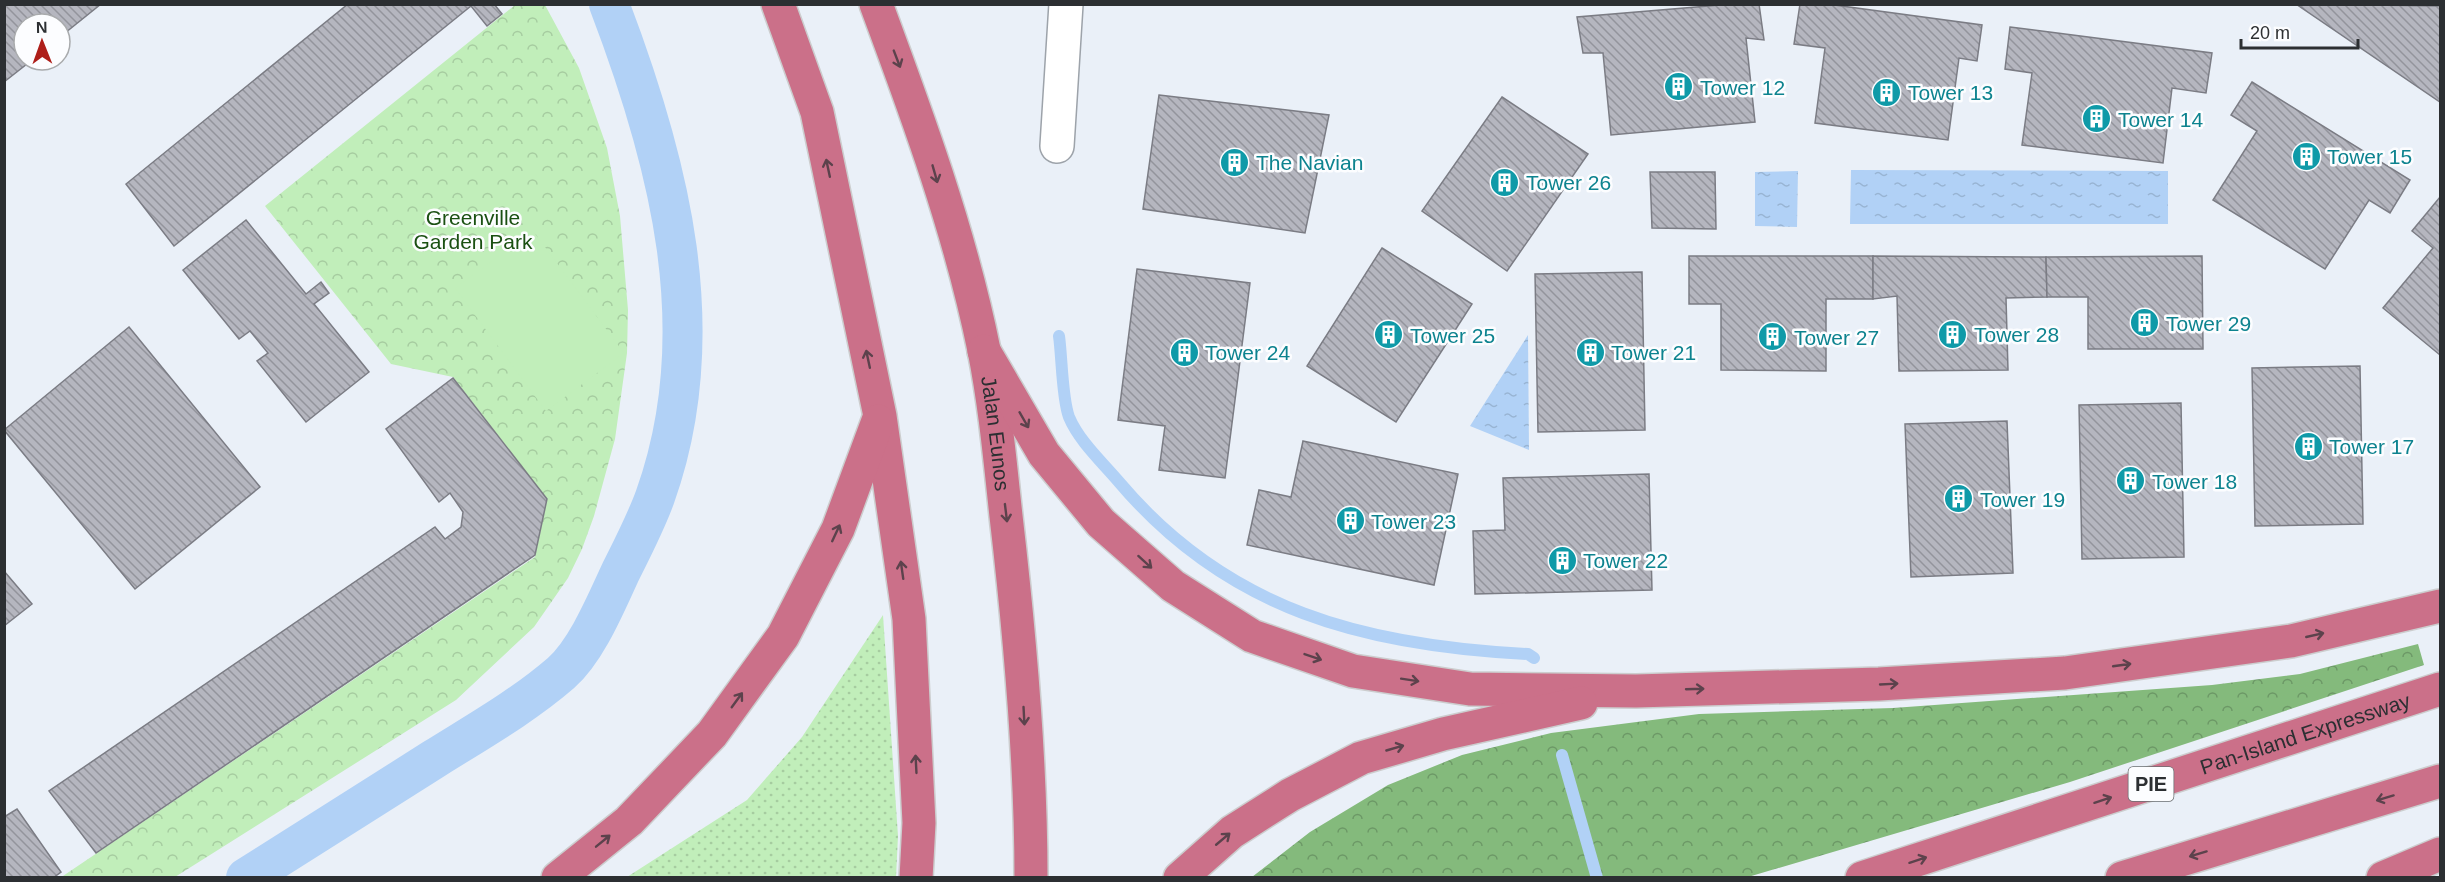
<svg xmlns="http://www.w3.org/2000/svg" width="2445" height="882" font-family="Arial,sans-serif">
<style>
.grass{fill:url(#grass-dots)}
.forest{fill:url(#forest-crowns)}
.park{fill:url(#park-crowns)}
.garden{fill:#c1eeba}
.water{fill:url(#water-ripples)}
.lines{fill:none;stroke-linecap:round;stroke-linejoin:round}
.stream{stroke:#b1d1f6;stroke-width:12}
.canal{stroke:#b1d1f6;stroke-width:40}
.building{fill:url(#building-back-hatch);stroke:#7b7c84;stroke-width:1.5}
.minor-casing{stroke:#9da3aa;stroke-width:36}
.highway-casing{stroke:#cccdce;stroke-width:36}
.minor{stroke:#fff;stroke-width:33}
.highway{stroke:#cb7089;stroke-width:33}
.oneway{stroke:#5c424c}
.labels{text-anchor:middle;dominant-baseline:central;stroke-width:5;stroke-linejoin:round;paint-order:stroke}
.shield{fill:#fcfdff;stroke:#6a6d70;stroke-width:1.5}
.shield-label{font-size:20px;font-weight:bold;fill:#2c2f32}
.culture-label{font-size:21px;fill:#0d838f;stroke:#fcfdff;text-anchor:start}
.park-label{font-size:21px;fill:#1a5012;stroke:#fcfdff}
.street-label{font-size:21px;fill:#2c2f32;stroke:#fcfdff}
</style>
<defs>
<pattern id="grass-dots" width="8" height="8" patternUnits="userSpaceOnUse" patternTransform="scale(1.5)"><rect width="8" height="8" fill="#c1eeba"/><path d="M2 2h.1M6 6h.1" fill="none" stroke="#a6cca0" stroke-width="1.8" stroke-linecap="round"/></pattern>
<pattern id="forest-crowns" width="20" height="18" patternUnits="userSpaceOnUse" patternTransform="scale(1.5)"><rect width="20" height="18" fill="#84ba7c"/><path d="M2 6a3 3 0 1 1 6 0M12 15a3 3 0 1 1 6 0" fill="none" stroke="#6c9866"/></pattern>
<pattern id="park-crowns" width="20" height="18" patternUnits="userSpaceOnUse" patternTransform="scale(1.5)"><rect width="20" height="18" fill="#c1eeba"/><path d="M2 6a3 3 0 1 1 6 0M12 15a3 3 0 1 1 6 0" fill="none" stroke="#a6cca0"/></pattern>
<pattern id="water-ripples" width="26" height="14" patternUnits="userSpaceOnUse" patternTransform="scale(1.5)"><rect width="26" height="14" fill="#b1d1f6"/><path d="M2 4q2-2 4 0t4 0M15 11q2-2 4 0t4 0" fill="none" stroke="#98b4d3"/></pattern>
<pattern id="building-back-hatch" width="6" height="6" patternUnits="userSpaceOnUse" patternTransform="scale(1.5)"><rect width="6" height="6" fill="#b5b6bf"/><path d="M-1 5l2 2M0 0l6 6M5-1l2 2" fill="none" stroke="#93949c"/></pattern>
</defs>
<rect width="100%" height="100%" fill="#eaf0f8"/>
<polygon class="grass" points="883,615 898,836 896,877 627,877 747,800 802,737"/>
<polygon class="forest" points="2418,644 2424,665 2070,782 1748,877 1252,877 1310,832 1388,785 1462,755 1551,733 1699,714 1893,708 2212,685 2300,674"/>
<polygon class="park" points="515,5 545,5 579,68 607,148 620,216 628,310 627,353 615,439 594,516 582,549 568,578 534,627 456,700 175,877 60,878 535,557 547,499 453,377 391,364 265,206"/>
<polygon class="garden" points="533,231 624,353 546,411 455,288"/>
<g class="water">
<polygon points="1851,170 2168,171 2168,224 1850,224"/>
<polygon points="1798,171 1797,227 1755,226 1755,172"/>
<polygon points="1528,335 1529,450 1470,426"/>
</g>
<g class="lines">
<g class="stream">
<path d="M1059,336c3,21 3,63 10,81 10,24 33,45 50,65 109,129 247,164 409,172l6,4"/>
<polyline points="1562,755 1597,878"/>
</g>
<path class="canal" d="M246,878c63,-40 126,-80 188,-119 43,-27 89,-53 127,-86 26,-23 45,-70 60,-102 12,-24 25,-49 34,-74 59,-165 14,-336 -46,-493"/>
</g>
<g class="building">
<polygon points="4,4 101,4 60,37 60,24 24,24 24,60 32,60 4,82"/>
<polygon points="348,4 494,4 502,14 487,26 471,6 174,246 126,184"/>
<polygon points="1732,4 1759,4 1764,40 1746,38 1755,122 1611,135 1603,53 1583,53 1577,17"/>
<polygon points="1800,4 1827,4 1982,25 1977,61 1959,58 1948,140 1815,123 1825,48 1794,44"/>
<polygon points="2296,4 2440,6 2440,102"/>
<polygon points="2010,27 2212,53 2206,93 2172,88 2163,163 2022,145 2032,73 2005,69"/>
<polygon points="2252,82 2410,180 2390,213 2369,200 2325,269 2213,200 2257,131 2231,115"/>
<polygon points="1159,95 1329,115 1305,233 1143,209"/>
<polygon points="1502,97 1588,154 1507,271 1422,211"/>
<polygon points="1650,172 1715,172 1716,229 1652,228"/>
<polygon points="2440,197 2440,355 2383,308 2433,248 2412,231"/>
<polygon points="246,220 306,294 321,282 329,293 314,304 369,372 306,422 257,361 268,353 250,331 239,339 183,270"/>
<polygon points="1382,248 1472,304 1396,422 1307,366"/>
<polygon points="1689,256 1873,256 1873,299 1826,299 1826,371 1721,370 1721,304 1689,304"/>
<polygon points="1873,256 2046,257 2047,297 2006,298 2008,370 1899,371 1897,296 1873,299"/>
<polygon points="2202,256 2203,349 2088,349 2088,297 2047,297 2046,257"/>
<polygon points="1137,269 1250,283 1225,478 1159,470 1165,426 1118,420"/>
<polygon points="1642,272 1645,430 1538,432 1535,274"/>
<polygon points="129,327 260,487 135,589 4,430"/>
<polygon points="2360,366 2363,524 2255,526 2252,368"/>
<polygon points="453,378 547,499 535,555 96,853 49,791 435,527 445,539 461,527 463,512 450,493 439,502 386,429"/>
<polygon points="2181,403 2184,557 2082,559 2079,405"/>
<polygon points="2007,421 2013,573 1911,577 1905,424"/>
<polygon points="1303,441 1458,474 1434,585 1247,545 1259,490 1291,497"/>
<polygon points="1649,474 1652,590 1475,594 1473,531 1505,530 1503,478"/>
<polygon points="4,571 32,604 4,626"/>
<polygon points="17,809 61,872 53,878 4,878 4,817"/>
</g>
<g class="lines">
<defs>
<polyline id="minor" points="1057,146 1066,4"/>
<g id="highway">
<polyline points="778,4 817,112 880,416 909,619 919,823 916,878"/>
<path id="s1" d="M876,4c42,113 84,228 108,346 11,55 16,111 22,166 14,120 25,241 25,362"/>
<polyline points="984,351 1044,454 1101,523 1173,586 1252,636 1353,671 1470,689 1636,691 1879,684 2065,673 2291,641 2440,606"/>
<polyline points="558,878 629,821 712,734 783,636 838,529 878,421"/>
<polyline points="1180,878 1232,832 1290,795 1361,758 1443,734 1581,703"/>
<path id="s2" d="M1862,878l578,-189"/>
<polyline points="2122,878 2440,781"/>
<polyline points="2383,878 2440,854"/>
</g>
</defs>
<use href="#minor" class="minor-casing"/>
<use href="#highway" class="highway-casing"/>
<use href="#minor" class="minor"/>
<use href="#highway" class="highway"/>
</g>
<defs><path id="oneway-shaft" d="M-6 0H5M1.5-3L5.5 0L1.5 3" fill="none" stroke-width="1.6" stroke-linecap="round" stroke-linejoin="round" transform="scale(1.5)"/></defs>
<g class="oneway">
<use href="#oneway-shaft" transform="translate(897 59) rotate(69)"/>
<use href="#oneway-shaft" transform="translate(828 168) rotate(-102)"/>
<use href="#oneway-shaft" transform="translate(935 174) rotate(74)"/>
<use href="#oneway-shaft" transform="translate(868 359) rotate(-102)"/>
<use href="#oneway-shaft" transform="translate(1024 420) rotate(60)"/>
<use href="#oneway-shaft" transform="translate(1006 513) rotate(83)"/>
<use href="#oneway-shaft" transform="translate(836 533) rotate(-65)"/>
<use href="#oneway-shaft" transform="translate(1145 562) rotate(42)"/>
<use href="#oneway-shaft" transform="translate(902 570) rotate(-98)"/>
<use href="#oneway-shaft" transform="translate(2315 635) rotate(-13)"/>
<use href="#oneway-shaft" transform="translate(1313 657) rotate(19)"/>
<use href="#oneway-shaft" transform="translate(2122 665) rotate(-8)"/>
<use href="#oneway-shaft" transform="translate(1410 680) rotate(9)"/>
<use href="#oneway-shaft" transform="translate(1889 684) rotate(-3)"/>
<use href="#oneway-shaft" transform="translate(1695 689) rotate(-2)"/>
<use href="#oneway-shaft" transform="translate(737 700) rotate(-54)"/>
<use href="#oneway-shaft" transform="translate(1024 716) rotate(87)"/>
<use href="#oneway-shaft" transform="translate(1395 748) rotate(-16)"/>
<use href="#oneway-shaft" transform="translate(916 764) rotate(-93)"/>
<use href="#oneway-shaft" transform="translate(2385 798) rotate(163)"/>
<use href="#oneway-shaft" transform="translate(2103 800) rotate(-18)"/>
<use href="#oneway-shaft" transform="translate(1223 839) rotate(-40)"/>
<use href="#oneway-shaft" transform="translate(603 841) rotate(-39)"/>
<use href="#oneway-shaft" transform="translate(2198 854) rotate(163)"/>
<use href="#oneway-shaft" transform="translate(1918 860) rotate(-18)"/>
</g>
<defs>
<symbol id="building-disc" viewBox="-11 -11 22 22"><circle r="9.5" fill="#0f9aa8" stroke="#fcfdff"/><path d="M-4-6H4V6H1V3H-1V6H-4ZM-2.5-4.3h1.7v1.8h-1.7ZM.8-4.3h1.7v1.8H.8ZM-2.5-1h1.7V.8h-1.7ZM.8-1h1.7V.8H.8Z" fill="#fff"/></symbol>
</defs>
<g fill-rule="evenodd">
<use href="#building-disc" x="1662" y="70" width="33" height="33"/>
<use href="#building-disc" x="1870" y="76" width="33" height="33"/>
<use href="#building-disc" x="2080" y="102" width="33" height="33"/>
<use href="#building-disc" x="2290" y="140" width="33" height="33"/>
<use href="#building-disc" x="1218" y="146" width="33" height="33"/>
<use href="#building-disc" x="1488" y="166" width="33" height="33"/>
<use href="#building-disc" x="2128" y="306" width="33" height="33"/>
<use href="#building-disc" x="1936" y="318" width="33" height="33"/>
<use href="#building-disc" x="1372" y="318" width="33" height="33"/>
<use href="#building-disc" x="1756" y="320" width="33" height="33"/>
<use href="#building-disc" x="1168" y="336" width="33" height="33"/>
<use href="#building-disc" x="1574" y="336" width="33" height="33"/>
<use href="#building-disc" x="2292" y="430" width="33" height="33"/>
<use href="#building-disc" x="2114" y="464" width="33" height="33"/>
<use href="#building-disc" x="1942" y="482" width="33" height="33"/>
<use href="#building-disc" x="1334" y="504" width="33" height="33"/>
<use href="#building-disc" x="1546" y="544" width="33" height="33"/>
</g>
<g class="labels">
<rect class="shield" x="2128.5" y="767" width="45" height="34" rx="4.5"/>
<g class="shield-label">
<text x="2151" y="784">PIE</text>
</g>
<g class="culture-label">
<text x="1700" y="87">Tower 12</text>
<text x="1908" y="92">Tower 13</text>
<text x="2118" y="119">Tower 14</text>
<text x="2327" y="156">Tower 15</text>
<text x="1256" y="162">The Navian</text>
<text x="1526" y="182">Tower 26</text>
<text x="2166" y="323">Tower 29</text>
<text x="1974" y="334">Tower 28</text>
<text x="1410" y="335">Tower 25</text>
<text x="1794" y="337">Tower 27</text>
<text x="1205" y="352">Tower 24</text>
<text x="1611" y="352">Tower 21</text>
<text x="2329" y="446">Tower 17</text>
<text x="2152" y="481">Tower 18</text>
<text x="1980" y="499">Tower 19</text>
<text x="1371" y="521">Tower 23</text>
<text x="1583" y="560">Tower 22</text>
</g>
<g class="park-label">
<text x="473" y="217">Greenville<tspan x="473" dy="24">Garden Park</tspan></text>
</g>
<g class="street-label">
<text stroke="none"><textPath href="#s1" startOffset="447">Jalan Eunos</textPath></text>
<text stroke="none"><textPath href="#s2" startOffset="466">Pan-Island Expressway</textPath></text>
</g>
</g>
<rect width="2445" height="882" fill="none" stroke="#2c2f32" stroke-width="12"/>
<g transform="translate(42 42) rotate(359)"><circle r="28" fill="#fcfdff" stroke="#a9abad" stroke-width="1.5"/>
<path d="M0-4.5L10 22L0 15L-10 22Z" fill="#ae1e19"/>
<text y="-9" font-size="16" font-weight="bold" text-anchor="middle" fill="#2c2f32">N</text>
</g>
<path d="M2241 39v9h117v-9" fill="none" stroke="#2c2f32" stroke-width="3"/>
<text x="2250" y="39" font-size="18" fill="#2c2f32" stroke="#fcfdff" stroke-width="4.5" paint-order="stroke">20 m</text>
</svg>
